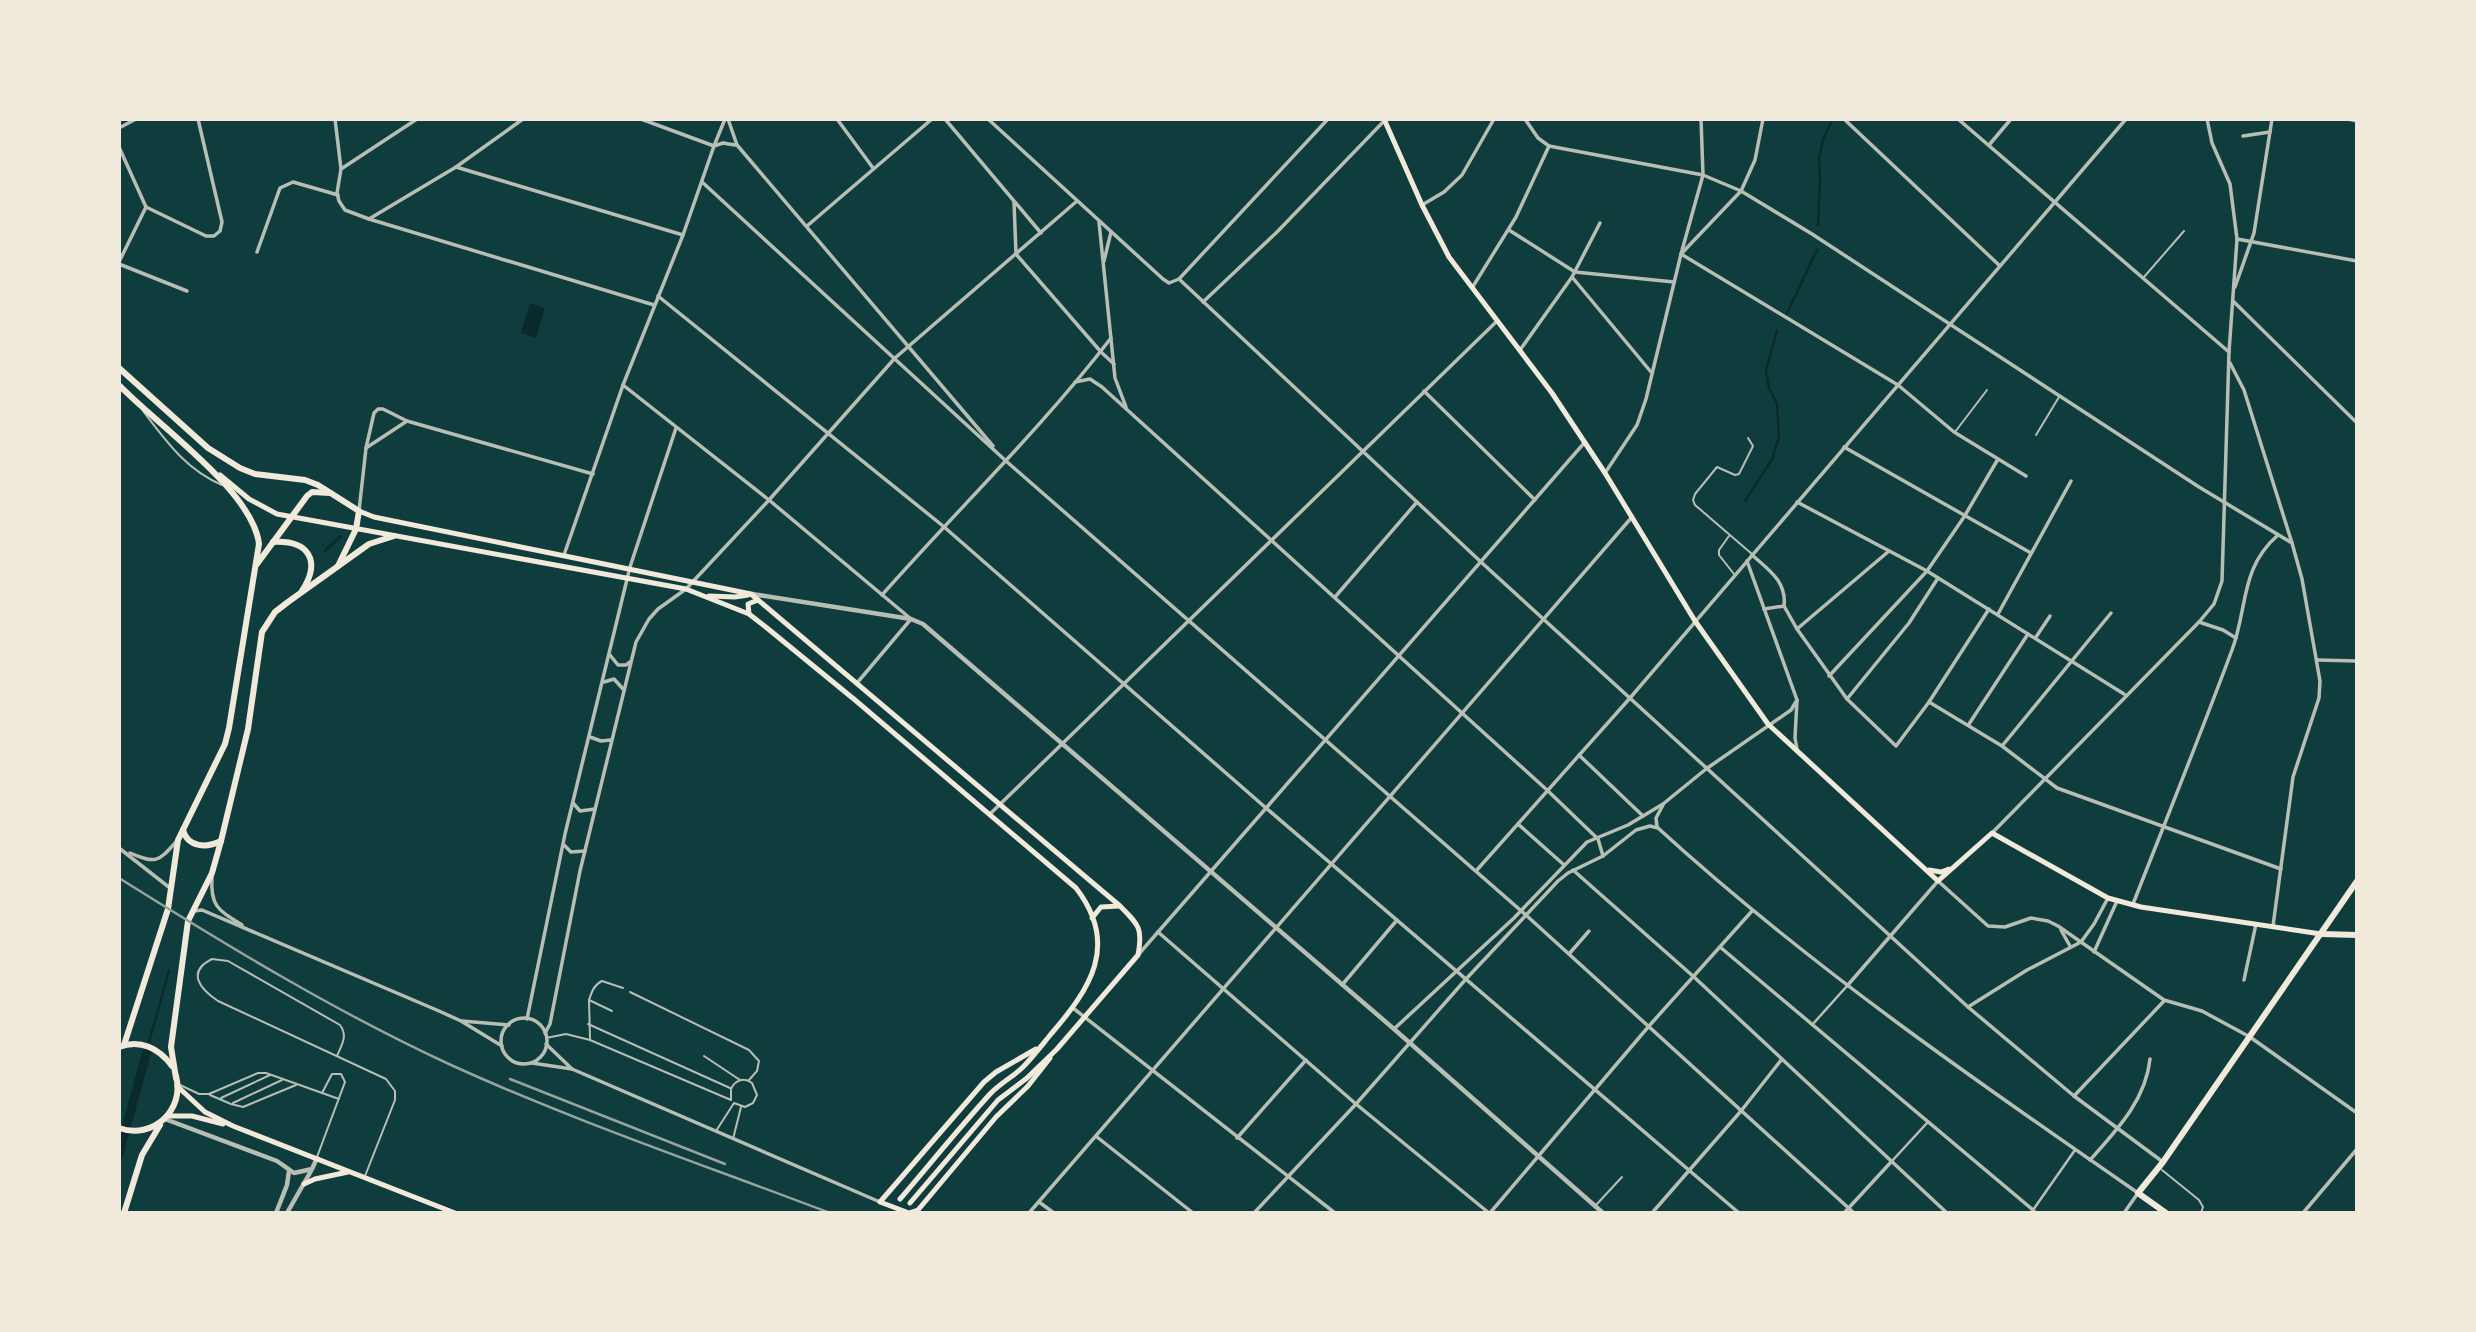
<svg xmlns="http://www.w3.org/2000/svg" width="2476" height="1332" font-family="'Golos Text',sans-serif">
<style>
.water{fill:#0a2a2b}
.lines{fill:none;stroke-linecap:round;stroke-linejoin:round}
.stream{stroke:#0a2a2b;stroke-width:2.5}
.canal{stroke:#0a2a2b;stroke-width:9}
.service{stroke:#b8beb3;stroke-width:2}
.pedestrian{stroke:#b8beb3;stroke-width:2.5}
.minor{stroke:#b8beb3;stroke-width:3.5}
.tertiary{stroke:#b8beb3;stroke-width:4.5}
.secondary{stroke:#f1e9da;stroke-width:5}
.primary{stroke:#f1e9da;stroke-width:6}
.rail{stroke:#97a49c;stroke-width:2.5}
</style>
<rect width="100%" height="100%" fill="#0f3d3e"/>
<polygon class="water" points="530,303 545,308 536,338 521,333"/>
<g class="lines">
<g class="stream">
<polyline points="1818,225 1820,178 1819,158 1823,139 1833,119"/>
<polyline points="1787,313 1817,250"/>
<polyline points="1745,501 1772,459 1779,437 1777,404 1769,388 1766,370 1777,331"/>
<polyline points="325,551 341,536"/>
<polyline points="149,1042 169,971"/>
</g>
<polyline class="canal" points="119,1154 147,1051"/>
<g class="service">
<polyline points="2144,277 2184,231"/>
<path d="M143,411c23,30 43,59 79,74"/>
<polyline points="1955,432 1987,390"/>
<polyline points="2036,435 2059,397"/>
<polyline points="1748,438 1753,446 1739,474 1735,475 1717,467 1695,494 1693,500 1695,505 1752,554"/>
<polyline points="1729,536 1719,550 1719,555 1734,574"/>
<polyline points="630,992 749,1050 759,1061 757,1071 749,1080"/>
<polyline points="589,1000 590,1039"/>
<path d="M612,1011l-23,-11c3,-9 5,-15 13,-19l21,7"/>
<polyline points="588,1024 730,1088"/>
<path d="M546,1038l20,-4 24,6 141,60v-11c4,-9 13,-12 21,-6l5,12 -4,8 -8,4 -11,-4 -18,28"/>
<path d="M337,1056c5,-12 11,-20 3,-31l-112,-64 -16,-2c-26,13 -12,30 6,42l168,78 9,12v9l-30,76"/>
<polyline points="704,1056 740,1080"/>
<polyline points="178,1084 199,1094 209,1094 258,1073 266,1073 339,1099"/>
<polyline points="210,1095 231,1104 243,1107 296,1085"/>
<polyline points="221,1098 270,1075"/>
<polyline points="233,1103 282,1080"/>
<polyline points="733,1139 741,1107"/>
<polyline points="317,1157 345,1082 341,1074 332,1074 322,1093"/>
<polyline points="2162,1170 2199,1200 2203,1207 2201,1213"/>
<polyline points="1596,1205 1622,1177"/>
</g>
<g class="pedestrian">
<polyline points="1812,1025 1847,986"/>
<polyline points="1892,1161 1927,1123"/>
<polyline points="2037,1213 2033,1210 2075,1150"/>
</g>
<g class="minor">
<polyline points="335,119 341,169 337,193 339,201 345,210 369,219 654,305"/>
<polyline points="641,119 714,146"/>
<polyline points="728,119 737,145 993,446"/>
<polyline points="837,119 873,168"/>
<polyline points="945,119 1041,233"/>
<polyline points="988,119 1163,279 1169,283 1179,279 1328,119"/>
<polyline points="1525,119 1538,138 1549,146 1703,175 1741,191 1812,234 2199,487 2292,543"/>
<polyline points="1763,119 1755,160 1741,191 1681,254 1898,385 1954,432 2026,476"/>
<polyline points="1844,119 2000,266"/>
<polyline points="1958,119 2229,352"/>
<polyline points="2348,119 2357,121"/>
<polyline points="119,128 136,119"/>
<polyline points="2243,136 2270,132"/>
<polyline points="1989,145 2011,119"/>
<polyline points="714,146 723,143 735,145"/>
<polyline points="119,147 146,207"/>
<polyline points="456,167 683,235"/>
<polyline points="341,169 417,119"/>
<polyline points="702,182 1006,461 1527,916 1854,1213"/>
<polyline points="1014,202 1016,254 1101,352 1114,364"/>
<polyline points="1422,205 1444,192 1462,175 1494,119"/>
<polyline points="146,207 206,236 214,236 220,231 222,222 198,119"/>
<polyline points="369,219 456,167 523,119"/>
<polyline points="1099,222 1115,378 1126,407"/>
<polyline points="807,226 932,119"/>
<polyline points="1509,230 1575,272 1674,282"/>
<polyline points="2237,239 2357,261"/>
<polyline points="257,252 280,188 293,182 338,195"/>
<polyline points="1104,261 1111,232"/>
<polyline points="119,262 146,207"/>
<polyline points="119,264 187,291"/>
<polyline points="1572,277 1651,372"/>
<polyline points="1179,279 1481,562 1968,1007 2074,1096 2163,1162"/>
<polyline points="2235,287 2254,233 2272,119"/>
<polyline points="1472,288 1516,217 1549,146"/>
<polyline points="658,296 943,526 1266,808 1739,1213"/>
<polyline points="2233,301 2357,423"/>
<polyline points="1203,302 1277,232 1385,120"/>
<polyline points="1520,350 1572,277 1600,223"/>
<polyline points="2230,363 2244,390 2292,543 2302,579 2320,681 2319,698 2293,777 2273,926"/>
<polyline points="1075,382 1090,379 1102,387 1547,790 1598,839 1603,856"/>
<polyline points="623,385 769,500 911,619 857,683"/>
<polyline points="1424,391 1535,500"/>
<polyline points="1844,447 2031,553"/>
<polyline points="366,448 374,413 378,409 383,409 407,421 593,474"/>
<polyline points="1605,473 1637,425 1646,399 1681,254 1703,175 1701,119"/>
<polyline points="1797,502 1927,571 2124,694"/>
<polyline points="359,511 366,448 407,421"/>
<polyline points="564,555 623,385 683,235 714,146 725,119"/>
<path d="M1752,555c17,15 35,27 32,51l13,23 50,70 49,47 33,-44 60,-93"/>
<polyline points="1747,561 1797,700 1795,738 1797,749"/>
<path d="M882,595c76,-86 159,-166 229,-257"/>
<polyline points="1335,597 1417,502"/>
<polyline points="1764,609 1784,606"/>
<polyline points="1998,614 2071,481"/>
<polyline points="2199,622 2223,630 2236,638"/>
<polyline points="1797,629 1889,551"/>
<polyline points="2036,637 2050,616"/>
<polyline points="610,655 618,665 626,665 630,662"/>
<polyline points="2317,660 2357,661"/>
<polyline points="1829,676 1927,571 1964,517 1998,459"/>
<polyline points="604,682 614,679 624,690"/>
<polyline points="1847,699 1909,623 1938,578"/>
<polyline points="1929,702 2002,746 2057,788 2281,869"/>
<polyline points="1969,724 2028,634"/>
<polyline points="590,737 601,741 611,740"/>
<polyline points="2002,746 2111,613"/>
<polyline points="1579,755 1643,816"/>
<polyline points="573,803 580,811 595,809"/>
<polyline points="990,814 1497,321"/>
<polyline points="1518,824 1563,864"/>
<polyline points="1657,827 1656,818 1663,805"/>
<path d="M1658,828c149,136 315,251 480,365l-14,20"/>
<polyline points="1992,833 2199,622 2214,604 2222,581 2229,352 2237,239 2230,184 2212,143 2207,119"/>
<polyline points="564,845 571,852 585,851"/>
<polyline points="119,848 170,888"/>
<path d="M130,853c26,11 28,9 46,-11"/>
<polyline points="1573,870 1694,977 1947,1213"/>
<polyline points="1476,871 1630,698 2126,119"/>
<path d="M212,877c-2,29 6,33 30,48"/>
<path d="M2133,904c33,-84 67,-168 99,-254 16,-43 8,-82 46,-115"/>
<polyline points="194,911 202,910 439,1011 461,1021 502,1046"/>
<polyline points="2061,930 2070,946"/>
<polyline points="1158,932 1356,1104 1489,1213"/>
<polyline points="1720,947 2033,1210 2031,1213"/>
<polyline points="2094,952 2117,901"/>
<polyline points="1569,954 1589,931"/>
<polyline points="1138,955 1585,442"/>
<polyline points="2244,980 2256,924"/>
<polyline points="1342,985 1397,920"/>
<polyline points="1847,986 1938,881 1988,926 2005,927 2031,918 2048,921 2058,926 2164,1000 2202,1011 2250,1037 2357,1113"/>
<polyline points="1968,1007 2027,970 2081,942 2094,924 2108,898"/>
<polyline points="1073,1008 1335,1213"/>
<circle cx="524" cy="1041" r="23"/>
<polyline points="527,1019 565,834 630,567 676,428"/>
<polyline points="462,1021 509,1025"/>
<polyline points="1394,1029 1514,918 1587,842 1628,825 1663,804 1706,769 1791,710 1797,700"/>
<polyline points="545,1033 550,1024 580,871 636,642 649,619 658,609 686,589 769,500 895,358 1077,201"/>
<polyline points="546,1044 572,1069"/>
<polyline points="532,1063 572,1069 880,1202"/>
<polyline points="2074,1096 2164,1001"/>
<polyline points="1097,1137 1193,1213"/>
<polyline points="1237,1138 1306,1060"/>
<path d="M2090,1160c26,-29 56,-60 60,-101"/>
<polyline points="1039,1202 1054,1213"/>
<polyline points="1029,1213 1632,517"/>
<polyline points="1254,1213 1356,1104 1466,979 1558,881 1568,873 1603,856 1636,830 1650,826 1658,828"/>
<polyline points="1490,1213 1649,1026 1752,911"/>
<polyline points="1652,1213 1741,1111 1782,1059"/>
<polyline points="1844,1213 1892,1161"/>
<polyline points="2303,1213 2357,1149"/>
</g>
<g class="tertiary">
<polyline points="752,594 911,619 923,624 1394,1029 1603,1213"/>
<polyline points="165,1119 277,1161 294,1173 312,1169 317,1158"/>
<polyline points="276,1213 287,1185 289,1171"/>
<polyline points="287,1213 311,1171"/>
</g>
<g class="secondary">
<polyline points="1384,119 1422,205 1449,257 1552,393 1605,473 1695,621 1768,724 1938,881 1992,833 2108,898 2141,907 2321,934"/>
<path d="M220,475l29,24 28,15 409,75 63,25 18,14 88,72 221,188c44,57 14,101 -25,146 -9,11 -18,23 -28,33 -10,10 -23,16 -33,27 -31,34 -60,70 -90,105"/>
<path d="M359,511l15,6 377,77 369,312c19,19 23,22 18,49l-81,94 -30,29 -29,22 -88,103"/>
<polyline points="709,596 735,597 748,595"/>
<polyline points="749,614 748,604 758,600"/>
<polyline points="1929,870 1941,872 1949,869"/>
<polyline points="1092,918 1101,907 1119,906"/>
<polyline points="1036,1049 996,1072 984,1082 880,1202 909,1213 918,1210 996,1117 1028,1086 1050,1058"/>
<polyline points="177,1086 205,1112 233,1126 455,1213"/>
<polyline points="168,1116 192,1116 223,1124"/>
<polyline points="304,1184 315,1179 348,1172"/>
</g>
<g class="primary">
<polyline points="119,368 208,448 240,468 255,474 305,480 318,485 359,511 356,529 338,566"/>
<path d="M119,385c37,39 134,106 140,159l-30,184 -4,16 -47,96 -10,69 -44,136"/>
<path d="M273,542c35,-2 49,18 29,49"/>
<polyline points="257,564 307,496 312,492 330,493"/>
<path d="M183,830c5,18 24,18 38,11"/>
<polyline points="2322,934 2357,935"/>
<path d="M119,1047c21,-8 40,1 53,19"/>
<polyline points="176,1078 171,1047 188,921 212,873 221,841 248,729 262,632 275,612 288,602 369,544 394,536"/>
<path d="M119,1128c34,12 66,-18 57,-52"/>
<polyline points="124,1213 142,1155 160,1125"/>
<polyline points="2166,1213 2138,1193 2163,1162 2357,881"/>
</g>
<g class="rail">
<path d="M119,878c107,67 217,134 332,187 123,56 253,100 379,148"/>
<polyline points="510,1079 725,1164"/>
</g>
</g>
<rect width="2476" height="1332" fill="none" stroke="#f1e9da" stroke-width="242"/>
</svg>
